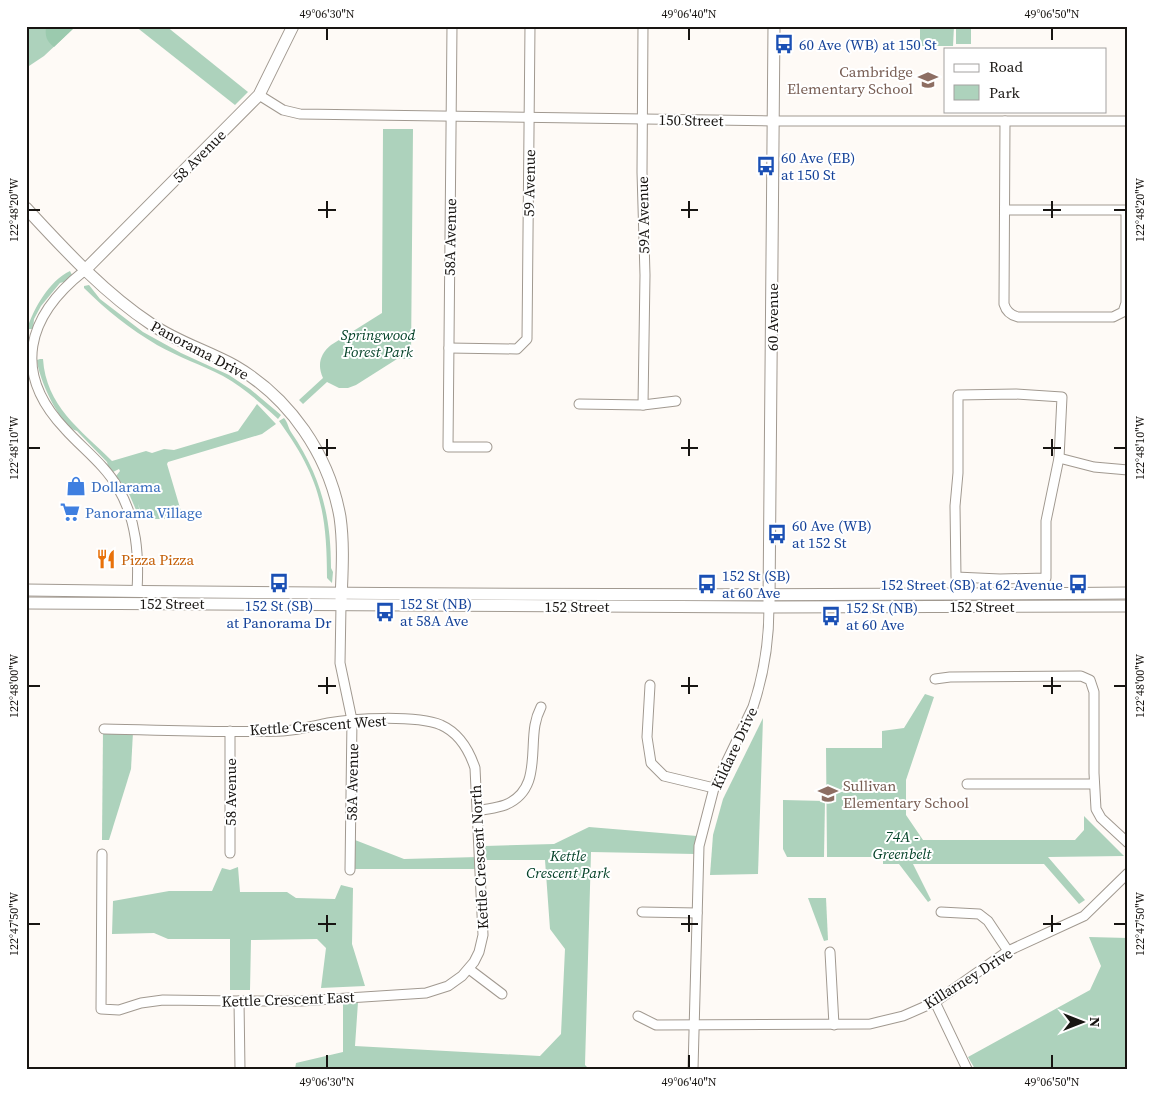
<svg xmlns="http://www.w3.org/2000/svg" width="1154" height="1095" font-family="'Source Serif 4',serif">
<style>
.green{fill:#add2bc}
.forest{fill:#9bcaae}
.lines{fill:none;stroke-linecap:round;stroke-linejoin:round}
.street-casing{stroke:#a19990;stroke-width:11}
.secondary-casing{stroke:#a19990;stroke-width:13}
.street{stroke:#fff;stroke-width:9}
.secondary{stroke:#fff;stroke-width:11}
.ticks{fill:none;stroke:#181512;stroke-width:2}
.labels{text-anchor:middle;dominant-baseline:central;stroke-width:4;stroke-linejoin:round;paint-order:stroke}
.transit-label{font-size:15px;fill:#164399;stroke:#fff;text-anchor:start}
.education-label{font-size:15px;fill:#785e54;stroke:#fff;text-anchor:end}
.street-label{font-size:15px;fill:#181512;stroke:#fff}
.park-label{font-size:15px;font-style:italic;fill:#034127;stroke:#fff}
.shop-label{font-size:15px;fill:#366cbe;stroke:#fff;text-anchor:start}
.food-label{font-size:15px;fill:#c56008;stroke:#fff;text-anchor:start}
.neatline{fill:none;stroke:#181512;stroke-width:2}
.ticks-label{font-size:12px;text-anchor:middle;fill:#181512}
</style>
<rect width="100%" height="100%" fill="#fefaf6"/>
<g class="green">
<polygon points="26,26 76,26 44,56 26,68"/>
<polygon points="135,26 166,26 248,92 235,105"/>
<polygon points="920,26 954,26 953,46 920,46"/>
<rect x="956" y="26" width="15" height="18"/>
<path d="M383,129h30l-2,230h-14l-41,26 -8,3h-9l-12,-6 -24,22 -4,-4 24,-22c-6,-13 -3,-24 8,-33l51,-32z"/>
<path d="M70,271l2,4c-3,4 -7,7 -12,8l-19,23 -7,13 -1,10h-6c7,-21 22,-48 43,-58z"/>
<path d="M89,285l11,14 43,33 38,21 48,22 21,14 31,26 -3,4c-17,-16 -34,-31 -55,-43 -21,-11 -45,-19 -66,-31 -27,-16 -51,-35 -73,-57v-2z"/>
<path d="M40,359h3c3,47 37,70 69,102l34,-10 6,2 12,-4 10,1 64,-19 19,-27 19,20 -14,10 -94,28 -1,2 16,54 -1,1h-39l-5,-15 4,16 -6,-1v-9l-6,-14 -6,-12 -4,-2 -4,-6 4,-5 -1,-2 -6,3 -5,-6 -1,-4 -30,-31c-17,-4 -39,-54 -40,-71z"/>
<path d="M284,418c4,5 4,9 7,14 30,44 40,84 40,136l2,4 -1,11 -5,-5c0,-68 -8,-102 -48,-157z"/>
<polygon points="925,694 934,697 906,780 906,815 923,840 1075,840 1084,830 1084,816 1124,856 1048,857 1085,900 1079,904 1044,864 913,864 931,900 928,902 899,864 883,864 883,857 827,857 826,748 882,748 882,731 904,728"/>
<polygon points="763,718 758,874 710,875 713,835 723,799"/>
<polygon points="103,731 133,732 131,769 109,840 102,840"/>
<polygon points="783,800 825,801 824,857 787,857 783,849"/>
<polygon points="589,827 697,836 695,854 591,852 585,1065 589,1069 295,1069 296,1063 343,1052 343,1003 358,1002 355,1046 540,1056 561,1034 565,949 550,929 545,860 486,860 485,846 554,844"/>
<polygon points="355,840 404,859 478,857 479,869 354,869"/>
<polygon points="238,867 240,892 287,892 296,898 335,899 341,885 353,888 352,944 365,986 321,988 326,948 317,939 251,940 250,990 230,990 230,939 168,939 154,933 112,934 113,901 169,891 212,891 222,868 230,870"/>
<polygon points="808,898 826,898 828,940 824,941"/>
<polygon points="1089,937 1128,938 1128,1069 975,1069 968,1057 1090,990 1101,966"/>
</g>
<path class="forest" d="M46,26h30l-22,21c-8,-6 -9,-11 -8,-21z"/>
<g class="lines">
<defs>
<g id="street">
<polyline points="452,26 448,447 487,447"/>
<polyline points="259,95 283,110 300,114 773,121 1128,121"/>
<path d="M1005,210h121v93l-3,9 -10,5h-95c-8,-2 -12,-6 -14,-13l1,-183"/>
<path d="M84,271c-57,45 -73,101 -19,158 18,20 40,36 53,59 19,32 21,68 19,103"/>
<polyline points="449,348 517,349 527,339 530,26"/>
<polygon points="1016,394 1062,397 1059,458 1046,521 1046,578 1000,579 956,577 955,506 958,473 958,395"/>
<polyline points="579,404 643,405 676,401"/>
<polyline points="643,405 645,275 642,172 643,26"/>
<polyline points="1059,458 1094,467 1128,470"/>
<polyline points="341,605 340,663 352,720 350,870"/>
<polyline points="935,679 950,677 1081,676 1090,680 1094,692 1094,773 1096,809 1101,818 1128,843"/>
<polyline points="650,685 647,737 651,763 664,776 714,788"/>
<polyline points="967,784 1094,784"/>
<path d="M478,811c8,-2 19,-3 27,-6 35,-14 25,-52 30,-80 1,-6 3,-12 6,-18"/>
<polyline points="230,853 230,731"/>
<path d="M102,854l-1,155 18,1 22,-7 22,-3 76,1h62l125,-8 22,-7 14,-10 12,-14 5,-10 4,-17 -8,-167c-6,-18 -16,-35 -34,-43 -25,-10 -87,-7 -113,-2 -15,3 -30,7 -45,8 -60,2 -119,-1 -179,-2"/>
<polyline points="642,912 697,913"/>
<polyline points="941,912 979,914 988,921 1008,951"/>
<polyline points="830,952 834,1025"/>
<polyline points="469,969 502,994"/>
<polyline points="239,1001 240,1069"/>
<polyline points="935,1002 967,1069"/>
<polyline points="638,1016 656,1025 870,1024 903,1016 935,1002 1008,951 1084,916 1128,873"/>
<path d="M693,1069l6,-223 15,-58 39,-81c11,-33 16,-65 16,-100"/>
</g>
<g id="secondary">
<path d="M26,208c39,42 77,84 125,116 26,18 57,27 84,42 55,32 94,89 105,151 4,28 2,56 1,84"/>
<polyline points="84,271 259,95 293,26"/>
<path d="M26,590c367,5 735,6 1102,3"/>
<polyline points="769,602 774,26"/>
<polyline points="26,603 769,607 1128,606"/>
</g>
</defs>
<use href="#street" class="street-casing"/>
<use href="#secondary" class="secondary-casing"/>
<use href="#street" class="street"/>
<use href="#secondary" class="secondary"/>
</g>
<path class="ticks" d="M327,28v12M689,28v12M1052,28v12M327,201v17M689,201v17M1052,201v17M28,210h12M318,210h18M681,210h17M1043,210h18M1114,210h12M327,439v17M689,439v17M1052,439v17M28,448h12M318,448h18M681,448h17M1043,448h18M1114,448h12M327,677v17M689,677v17M1052,677v17M28,686h12M318,686h18M681,686h17M1043,686h18M1114,686h12M327,915v17M689,915v17M1052,915v17M28,924h12M318,924h18M681,924h17M1043,924h18M1114,924h12M327,1055v13M689,1055v13M1052,1055v13"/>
<defs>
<symbol id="bus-bare" viewBox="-9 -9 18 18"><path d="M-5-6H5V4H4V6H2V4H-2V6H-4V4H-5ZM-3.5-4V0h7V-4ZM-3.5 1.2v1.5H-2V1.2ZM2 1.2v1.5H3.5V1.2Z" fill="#1a4fb4" stroke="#fff" stroke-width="2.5" paint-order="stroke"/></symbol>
<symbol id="school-bare" viewBox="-9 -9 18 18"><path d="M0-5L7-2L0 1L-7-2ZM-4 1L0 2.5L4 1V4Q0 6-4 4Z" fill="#8d6e63" stroke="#fff" stroke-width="2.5" paint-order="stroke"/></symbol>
<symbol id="shop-bare" viewBox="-9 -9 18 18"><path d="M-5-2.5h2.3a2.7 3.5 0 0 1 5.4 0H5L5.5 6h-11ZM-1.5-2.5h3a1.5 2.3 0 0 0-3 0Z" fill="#3f7fe0" stroke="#fff" stroke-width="2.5" paint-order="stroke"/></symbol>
<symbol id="supermarket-bare" viewBox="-9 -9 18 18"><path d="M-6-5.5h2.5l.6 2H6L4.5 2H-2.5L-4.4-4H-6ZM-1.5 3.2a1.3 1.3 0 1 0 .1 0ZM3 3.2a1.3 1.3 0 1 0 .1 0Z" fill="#3f7fe0" stroke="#fff" stroke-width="2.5" paint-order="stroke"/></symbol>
<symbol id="restaurant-bare" viewBox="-9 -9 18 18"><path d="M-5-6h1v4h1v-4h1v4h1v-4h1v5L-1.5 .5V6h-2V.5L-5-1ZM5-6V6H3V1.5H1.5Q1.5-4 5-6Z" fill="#e8710a" stroke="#fff" stroke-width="2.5" paint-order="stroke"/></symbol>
</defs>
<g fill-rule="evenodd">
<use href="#bus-bare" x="770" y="30" width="28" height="28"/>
<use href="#school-bare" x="914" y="66" width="28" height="28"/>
<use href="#bus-bare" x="752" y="152" width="28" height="28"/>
<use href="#shop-bare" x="62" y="472" width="28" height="28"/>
<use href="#supermarket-bare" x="56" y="498" width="28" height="28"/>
<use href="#bus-bare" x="763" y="520" width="28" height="28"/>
<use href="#restaurant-bare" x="92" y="545" width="28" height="28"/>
<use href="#bus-bare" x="265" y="569" width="28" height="28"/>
<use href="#bus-bare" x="693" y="570" width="28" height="28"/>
<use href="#bus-bare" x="1064" y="570" width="28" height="28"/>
<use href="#bus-bare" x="371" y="598" width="28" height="28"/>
<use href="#bus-bare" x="817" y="602" width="28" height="28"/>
<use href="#school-bare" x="814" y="780" width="28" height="28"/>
</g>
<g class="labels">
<g class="transit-label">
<text x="799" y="44">60 Ave (WB) at 150 St</text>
<text x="781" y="157">60 Ave (EB)<tspan x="781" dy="17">at 150 St</tspan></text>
<text x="792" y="525">60 Ave (WB)<tspan x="792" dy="17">at 152 St</tspan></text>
<text x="722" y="575">152 St (SB)<tspan x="722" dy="17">at 60 Ave</tspan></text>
<text x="1063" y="584" text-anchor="end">152 Street (SB) at 62 Avenue</text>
<text x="400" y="603">152 St (NB)<tspan x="400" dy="17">at 58A Ave</tspan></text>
<text x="279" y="605" text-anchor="middle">152 St (SB)<tspan x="279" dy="17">at Panorama Dr</tspan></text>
<text x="846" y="607">152 St (NB)<tspan x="846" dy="17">at 60 Ave</tspan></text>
</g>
<g class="education-label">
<text x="913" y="71">Cambridge<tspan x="913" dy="17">Elementary School</tspan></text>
<text x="843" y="785" text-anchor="start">Sullivan<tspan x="843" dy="17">Elementary School</tspan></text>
</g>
<g class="street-label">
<text transform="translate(691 120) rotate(1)">150 Street</text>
<text transform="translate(199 156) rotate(-45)">58 Avenue</text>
<text transform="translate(529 183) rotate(-89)">59 Avenue</text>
<text transform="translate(643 215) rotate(-91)">59A Avenue</text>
<text transform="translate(450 237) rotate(-89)">58A Avenue</text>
<text transform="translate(772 317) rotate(-90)">60 Avenue</text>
<text transform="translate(200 350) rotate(28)">Panorama Drive</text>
<text x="172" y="603">152 Street</text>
<text x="577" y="606">152 Street</text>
<text x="982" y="606">152 Street</text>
<text transform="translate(318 725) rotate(-4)">Kettle Crescent West</text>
<text transform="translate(734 748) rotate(-65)">Kildare Drive</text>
<text transform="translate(352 782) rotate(-89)">58A Avenue</text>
<text transform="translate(230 792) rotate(-90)">58 Avenue</text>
<text transform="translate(479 857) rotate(-93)">Kettle Crescent North</text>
<text transform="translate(968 978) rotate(-32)">Killarney Drive</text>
<text transform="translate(288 999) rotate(-2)">Kettle Crescent East</text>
</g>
<g class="park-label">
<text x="378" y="334">Springwood<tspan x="378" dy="17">Forest Park</tspan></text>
<text x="902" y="836">74A -<tspan x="902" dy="17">Greenbelt</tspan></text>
<text x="568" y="855">Kettle<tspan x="568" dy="17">Crescent Park</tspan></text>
</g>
<g class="shop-label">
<text x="91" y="486">Dollarama</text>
<text x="85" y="512">Panorama Village</text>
</g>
<g class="food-label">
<text x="121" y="559">Pizza Pizza</text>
</g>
</g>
<rect width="1154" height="1095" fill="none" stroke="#ffffff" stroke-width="55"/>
<rect x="944" y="48" width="162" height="65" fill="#ffffff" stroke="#a3a1a0"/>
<rect x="954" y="64" width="25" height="8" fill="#ffffff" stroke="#a3a1a0"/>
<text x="989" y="72" font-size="15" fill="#181512">Road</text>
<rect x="954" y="85" width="25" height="15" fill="#add2bc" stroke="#a3a1a0"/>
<text x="989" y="98" font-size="15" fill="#181512">Park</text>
<g transform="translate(1082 1022) rotate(90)" stroke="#ffffff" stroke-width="4" paint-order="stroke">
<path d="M0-4L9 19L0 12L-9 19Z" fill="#181512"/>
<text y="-8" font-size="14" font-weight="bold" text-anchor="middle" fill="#181512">N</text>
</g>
<rect x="28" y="28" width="1098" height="1040" class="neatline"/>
<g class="ticks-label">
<text x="327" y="18">49°06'30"N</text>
<text x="689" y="18">49°06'40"N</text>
<text x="1052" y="18">49°06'50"N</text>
<text transform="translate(1140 210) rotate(-90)" y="4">122°48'20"W</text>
<text transform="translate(14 210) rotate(-90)" y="4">122°48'20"W</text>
<text transform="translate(1140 448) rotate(-90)" y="4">122°48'10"W</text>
<text transform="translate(14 448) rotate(-90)" y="4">122°48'10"W</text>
<text transform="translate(1140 686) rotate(-90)" y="4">122°48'00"W</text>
<text transform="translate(14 686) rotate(-90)" y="4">122°48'00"W</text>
<text transform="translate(1140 924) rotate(-90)" y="4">122°47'50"W</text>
<text transform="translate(14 924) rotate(-90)" y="4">122°47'50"W</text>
<text x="327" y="1086">49°06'30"N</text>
<text x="689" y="1086">49°06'40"N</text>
<text x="1052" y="1086">49°06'50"N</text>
</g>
</svg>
